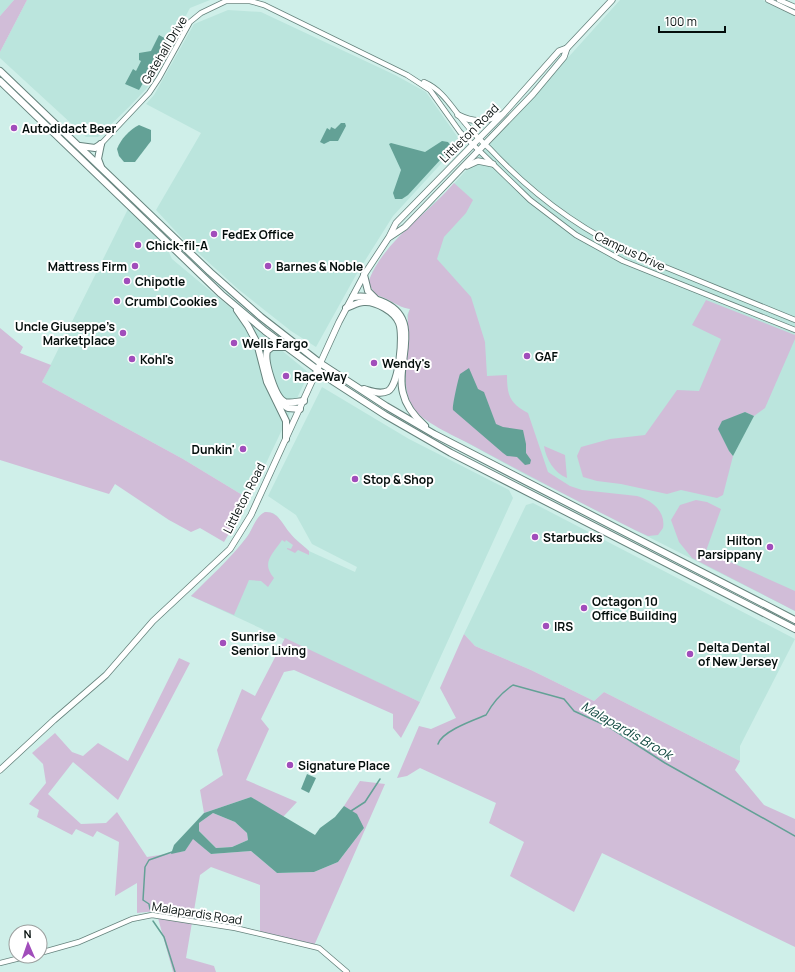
<svg xmlns="http://www.w3.org/2000/svg" width="795" height="972" font-family="Manrope,sans-serif">
<style>
.built{fill:#bbe5dd}
.green{fill:#d1bdd8}
.water{fill:#63a196;fill-rule:evenodd}
.lines{fill:none;stroke-linecap:round;stroke-linejoin:round}
.stream{stroke:#63a196;stroke-width:1.5}
.tertiary-casing{stroke:#66837d;stroke-width:6}
.primary-casing{stroke:#66837d;stroke-width:7}
.trunk-casing{stroke:#66837d;stroke-width:8}
.tertiary{stroke:#fff;stroke-width:4.5}
.primary{stroke:#fff;stroke-width:5.5}
.trunk{stroke:#fff;stroke-width:6}
.poi-dot{fill:#a14dbb;stroke:#fff;stroke-width:1.5}
.labels{text-anchor:middle;dominant-baseline:central;stroke-width:4;stroke-linejoin:round;paint-order:stroke}
.street-label{font-size:12px;fill:#040e0c;stroke:#fff}
.poi-label{font-size:12px;font-weight:bold;fill:#040e0c;stroke:#fff;text-anchor:start}
.water-label{font-size:13px;font-style:italic;fill:#104840;stroke:#fff}
</style>
<rect width="100%" height="100%" fill="#cfefe9"/>
<g class="built">
<polygon points="0,0 14,0 0,16"/>
<polygon points="27,0 210,0 190,8 147,88 130,106 98,137 86,137 0,58 0,52"/>
<polygon points="620,0 763,0 769,4 795,16 795,611 526,475 435,425 414,410 407,393 405,374 410,330 407,315 410,309 402,307 386,297 376,295 372,272 398,239 430,205 442,197"/>
<polygon points="228,10 261,12 395,75 426,92 461,142 393,216 356,275 316,347 291,331 238,289 184,240 156,210 201,133 146,104 154,95 194,24"/>
<polygon points="128,209 166,246 172,259 309,373 249,499 183,459 42,382"/>
<polygon points="322,387 409,439 509,490 513,498 420,702 191,596 234,554 249,534 258,518 265,512 273,513 277,516 290,534 309,551 355,572 357,567 312,544 296,515 268,496"/>
<polygon points="533,503 795,639 740,746 740,761 604,692 594,701 531,670 475,646 464,634 526,505"/>
</g>
<g class="green">
<polygon points="14,0 27,0 0,52 0,16"/>
<path d="M454,183l19,17 -7,13 -22,24 -7,22 34,38 14,45 2,34 20,-1c0,21 3,28 21,38l20,59 22,14 12,4 55,6c15,4 29,16 26,32l-5,7 -10,1 -13,-6c-56,-28 -112,-57 -167,-87 -14,-7 -46,-22 -54,-34 -13,-20 -8,-46 -5,-68 1,-11 -4,-23 1,-32 -13,-2 -21,-11 -34,-14l-8,-12c14,-41 59,-68 86,-100z"/>
<polygon points="706,300 795,335 795,339 765,408 754,416 745,412 719,429 729,451 733,456 723,495 717,498 681,490 667,494 621,484 597,481 583,477 577,456 581,447 610,439 645,435 677,390 699,391 721,339 692,325"/>
<polygon points="0,328 23,347 20,353 51,365 42,382 183,459 249,499 224,542 200,528 191,532 169,520 115,484 109,494 0,460"/>
<path d="M544,446l21,9 2,23c-13,-5 -21,-19 -23,-32z"/>
<polygon points="696,500 707,502 721,509 706,551 795,591 795,611 692,558 679,542 671,520 680,505"/>
<path d="M265,512c13,-1 18,13 25,21 5,7 13,12 19,18v4l-11,-5 -3,3 -8,-4v-1l4,1 2,-4 -7,-5 -1,2 -3,-2c-10,15 -21,23 -8,38l-6,9 -7,-6 -12,-1 -15,35 -43,-19c19,-19 39,-37 56,-59 6,-8 8,-20 18,-25z"/>
<polygon points="464,634 475,646 531,670 594,701 604,692 740,761 735,770 764,805 795,819 795,947 602,853 574,912 510,876 524,842 489,823 496,803 420,768 407,776 397,778 419,726 431,729 456,718 440,688"/>
<polygon points="285,638 420,702 401,738 393,728 393,714 294,670 284,672 261,719 269,729 246,780 297,802 283,817 251,797 204,813 200,790 223,775 217,750 242,689 255,696"/>
<polygon points="179,658 190,663 118,800 73,762 48,794 81,824 106,823 117,812 147,857 185,851 193,838 211,854 251,851 277,873 314,872 338,862 364,828 344,806 360,781 385,784 313,948 260,934 260,885 211,867 200,875 186,958 214,966 216,972 173,972 156,911 137,913 137,883 115,896 119,842 97,831 93,837 76,829 72,835 37,817 39,810 29,804 46,783 43,764 32,753 55,733 72,752 83,756 98,743 128,761"/>
<polygon points="213,813 235,822 247,833 248,840 232,847 216,848 199,831 199,823"/>
</g>
<g class="water">
<polygon points="159,35 168,40 139,90 125,84 133,69 136,71 141,61 139,60 139,53 151,51"/>
<polygon points="341,123 345,123 346,126 338,141 330,141 324,144 320,142 327,128 330,130 331,127 335,129"/>
<path d="M139,125l12,5v11l-16,21h-11l-5,-6 -2,-7c4,-10 12,-19 22,-24z"/>
<polygon points="442,141 448,142 451,146 441,159 408,195 402,199 395,199 393,193 401,170 389,144 391,143 425,152"/>
<path d="M469,368l9,21 6,3 12,32 7,3 20,3 3,14v9l5,7 -1,4 -5,1 -8,-8 -10,-1 -4,-3 -50,-43c-1,-3 5,-31 7,-36z"/>
<polygon points="745,412 754,416 733,456 729,451 718,429 722,421"/>
<polygon points="307,774 316,778 309,793 301,789"/>
<path d="M251,797l64,38 5,-7 15,-11 9,-11 13,8 7,14 -26,34 -24,10 -37,1 -26,-22 -40,3 -18,-15 -8,12 -14,3 3,-9 30,-32zM213,813l22,9 12,11 1,7 -16,7 -16,1 -17,-17v-8z"/>
</g>
<g class="lines">
<g class="stream">
<path d="M438,744c4,-13 36,-24 48,-29 7,-13 15,-22 27,-30l51,14 10,12 35,16 56,36 130,73"/>
<polyline points="351,811 365,802 380,779"/>
<polyline points="150,909 149,904 143,900 145,867 149,860 172,852"/>
<polyline points="153,921 164,937 175,972"/>
</g>
<defs>
<g id="tertiary">
<polyline points="768,0 795,13"/>
<polyline points="779,0 795,7"/>
<path d="M424,82c19,8 28,26 41,41 7,9 16,18 25,26 42,45 92,82 148,107l157,64"/>
<polyline points="101,144 149,93 159,78 190,22 201,13 226,1 250,1 264,5 407,75 430,90 460,132 530,200 576,235 623,261 795,330"/>
<polyline points="40,953 79,942 132,919 152,915 235,928 319,948 347,972"/>
<polyline points="0,963 28,956"/>
</g>
<g id="primary">
<path d="M458,115c16,8 27,7 42,0"/>
<polyline points="467,166 478,161 493,164"/>
<polyline points="390,237 405,227 533,94 564,57 567,48 612,0"/>
<polyline points="0,770 54,720 106,675 153,621 230,549 251,515 339,322 364,275 389,237 396,223 504,113 559,51 567,48"/>
</g>
<g id="trunk">
<polyline points="0,71 210,272 261,317 320,363 386,406 434,434 795,620"/>
<polyline points="0,81 221,294 265,331 334,382 385,415 451,453 795,629"/>
<polyline points="80,146 95,148 101,144"/>
<polyline points="101,167 98,159 101,144"/>
<polyline points="364,275 368,291 375,298"/>
<path d="M353,297c12,-2 21,1 32,6 38,18 10,60 18,90 3,14 12,24 22,33"/>
<path d="M346,308c6,-2 12,-6 18,-6 12,-1 31,10 35,21 5,12 0,62 -11,68 -8,4 -17,0 -24,-2"/>
<polyline points="237,310 248,326 257,343 267,382 286,421 286,439"/>
<path d="M285,347h-13l-5,4c-3,10 8,47 18,51 6,2 13,-1 19,-1"/>
<polyline points="277,401 288,408 300,409"/>
</g>
</defs>
<use href="#tertiary" class="tertiary-casing"/>
<use href="#primary" class="primary-casing"/>
<use href="#trunk" class="trunk-casing"/>
<use href="#tertiary" class="tertiary"/>
<use href="#primary" class="primary"/>
<use href="#trunk" class="trunk"/>
</g>
<g class="poi-dot">
<circle cx="14" cy="128" r="4"/>
<circle cx="214" cy="234" r="4"/>
<circle cx="138" cy="245" r="4"/>
<circle cx="135" cy="266" r="4"/>
<circle cx="268" cy="266" r="4"/>
<circle cx="127" cy="281" r="4"/>
<circle cx="117" cy="301" r="4"/>
<circle cx="123" cy="333" r="4"/>
<circle cx="234" cy="343" r="4"/>
<circle cx="527" cy="356" r="4"/>
<circle cx="132" cy="359" r="4"/>
<circle cx="374" cy="363" r="4"/>
<circle cx="286" cy="376" r="4"/>
<circle cx="243" cy="449" r="4"/>
<circle cx="355" cy="479" r="4"/>
<circle cx="535" cy="537" r="4"/>
<circle cx="770" cy="547" r="4"/>
<circle cx="584" cy="608" r="4"/>
<circle cx="546" cy="626" r="4"/>
<circle cx="223" cy="643" r="4"/>
<circle cx="690" cy="654" r="4"/>
<circle cx="290" cy="765" r="4"/>
</g>
<g class="labels">
<g class="street-label">
<text transform="translate(164 50) rotate(-59)">Gatehall Drive</text>
<text transform="translate(469 133) rotate(-45)">Littleton Road</text>
<text transform="translate(630 251) rotate(25)">Campus Drive</text>
<text transform="translate(244 498) rotate(-63)">Littleton Road</text>
<text transform="translate(197 913) rotate(9)">Malapardis Road</text>
</g>
<g class="poi-label">
<text x="22" y="128">Autodidact Beer</text>
<text x="222" y="234">FedEx Office</text>
<text x="146" y="245">Chick-fil-A</text>
<text x="127" y="266" text-anchor="end">Mattress Firm</text>
<text x="276" y="266">Barnes &amp; Noble</text>
<text x="135" y="281">Chipotle</text>
<text x="125" y="301">Crumbl Cookies</text>
<text x="115" y="326" text-anchor="end">Uncle Giuseppe’s<tspan x="115" dy="14">Marketplace</tspan></text>
<text x="242" y="343">Wells Fargo</text>
<text x="535" y="356">GAF</text>
<text x="140" y="359">Kohl's</text>
<text x="382" y="363">Wendy's</text>
<text x="294" y="376">RaceWay</text>
<text x="235" y="449" text-anchor="end">Dunkin'</text>
<text x="363" y="479">Stop &amp; Shop</text>
<text x="543" y="537">Starbucks</text>
<text x="762" y="540" text-anchor="end">Hilton<tspan x="762" dy="14">Parsippany</tspan></text>
<text x="592" y="601">Octagon 10<tspan x="592" dy="14">Office Building</tspan></text>
<text x="554" y="626">IRS</text>
<text x="231" y="636">Sunrise<tspan x="231" dy="14">Senior Living</tspan></text>
<text x="698" y="647">Delta Dental<tspan x="698" dy="14">of New Jersey</tspan></text>
<text x="298" y="765">Signature Place</text>
</g>
<g class="water-label">
<text transform="translate(627 730) rotate(30)">Malapardis Brook</text>
</g>
</g>
<g transform="translate(28 944) rotate(358)"><circle r="19" fill="#ffffff" stroke="#9b9f9e"/>
<path d="M0-3L7 15L0 10L-7 15Z" fill="#a14dbb"/>
<text y="-6" font-size="11" font-weight="bold" text-anchor="middle" fill="#040e0c">N</text>
</g>
<path d="M659 26v6h66v-6" fill="none" stroke="#040e0c" stroke-width="2"/>
<text x="665" y="26" font-size="12" fill="#040e0c" stroke="#ffffff" stroke-width="3" paint-order="stroke">100 m</text>
</svg>
